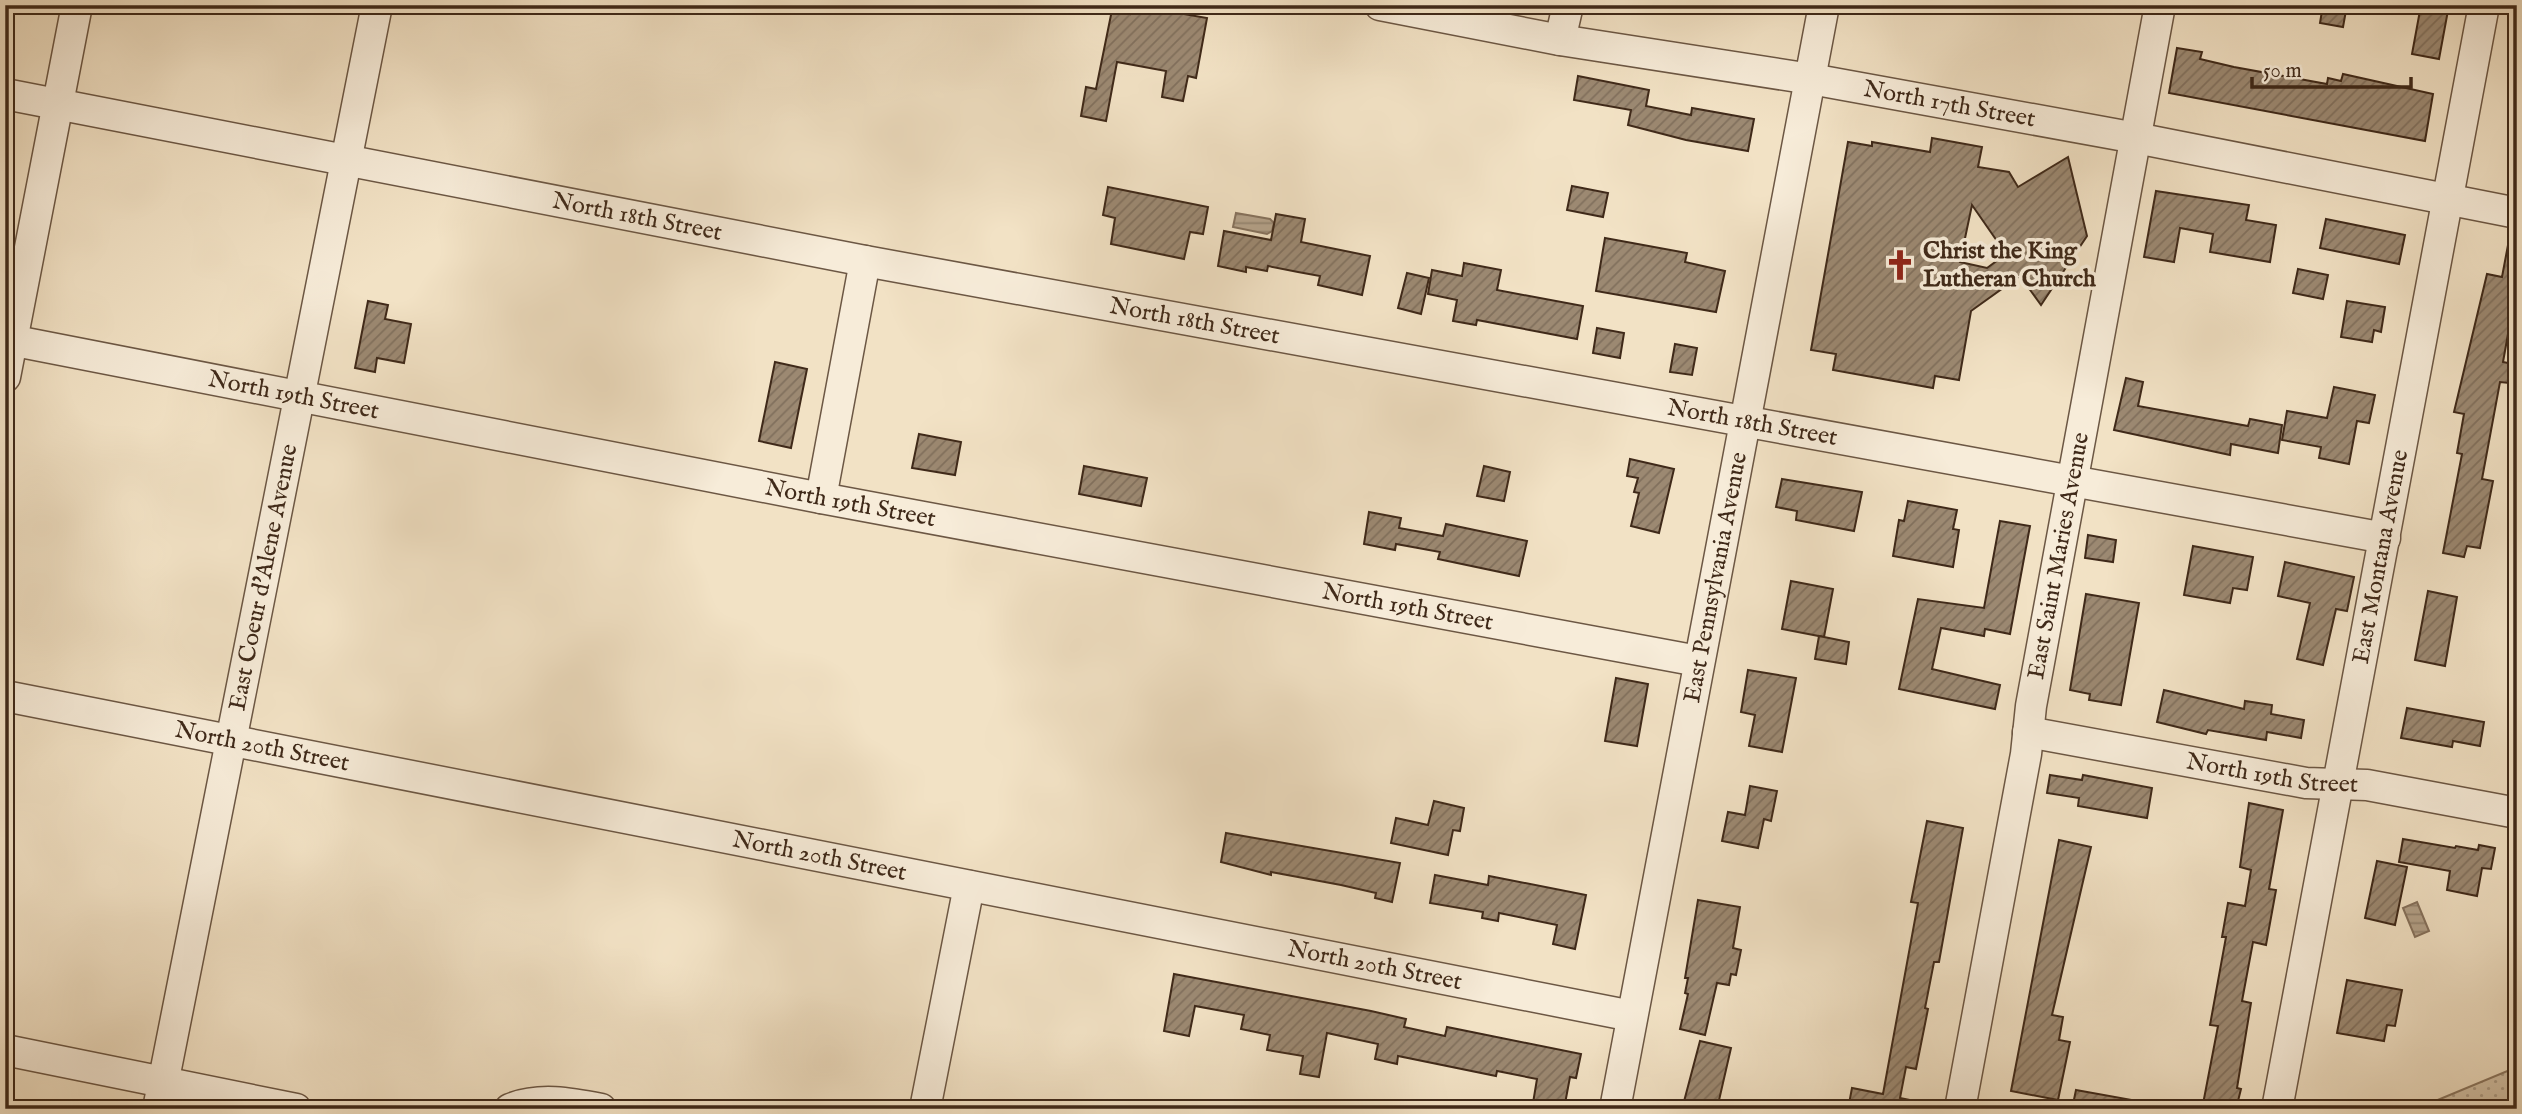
<svg xmlns="http://www.w3.org/2000/svg" width="2522" height="1114" font-family="'IM FELL English',serif">
<style>
.grass{fill:url(#grass-dots);stroke:#8a7660;stroke-width:2}
.water{fill:url(#water-rules);stroke:#86725d;stroke-width:2}
.building{fill:url(#building-hatch);stroke:#3f2919;stroke-width:2;fill-rule:evenodd}
.lines{fill:none;stroke-linecap:round;stroke-linejoin:round}
.minor-casing{stroke:#6c5744;stroke-width:33}
.minor{stroke:#f7ecd9;stroke-width:30}
.labels{text-anchor:middle;dominant-baseline:central;stroke-width:7;stroke-linejoin:round;paint-order:stroke}
.street-label{font-size:24px;fill:#3f2919;stroke:#f7ecd9}
.poi-label{font-size:24px;font-weight:bold;fill:#3f2919;stroke:#f7ecd9;text-anchor:start}
</style>
<defs>
<pattern id="grass-dots" width="8" height="8" patternUnits="userSpaceOnUse" patternTransform="scale(1.75)"><rect width="8" height="8" fill="#d4c3a8"/><path d="M2 2h.1M6 6h.1" fill="none" stroke="#ad9e88" stroke-width="1.8" stroke-linecap="round"/></pattern>
<pattern id="water-rules" width="6" height="5" patternUnits="userSpaceOnUse" patternTransform="scale(1.75)"><rect width="6" height="5" fill="#b5a38b"/><path d="M0 2.5h6" fill="none" stroke="#958571"/></pattern>
<pattern id="building-hatch" width="6" height="6" patternUnits="userSpaceOnUse" patternTransform="scale(1.75)"><rect width="6" height="6" fill="#9c8972"/><path d="M-1 1l2-2M0 6l6-6M5 7l2-2" fill="none" stroke="#81705d"/></pattern>
</defs>
<rect width="100%" height="100%" fill="#f2e2c5"/>
<filter id="stains"><feTurbulence type="fractalNoise" baseFrequency=".00286" numOctaves="4"/><feColorMatrix values="0 0 0 0 .2 0 0 0 0 .09 0 0 0 0 .02 0 0 0 .5 -.17"/></filter>
<radialGradient id="worn" r=".72"><stop offset=".6" stop-color="#630" stop-opacity="0"/><stop offset="1" stop-color="#630" stop-opacity=".3"/></radialGradient>
<polygon class="grass" points="2517,1067 2517,1109 2416,1109"/>
<g class="water">
<polygon points="1236,213 1270,219 1274,223 1272,231 1267,234 1233,227"/>
<polygon points="2417,902 2429,931 2415,937 2403,908"/>
</g>
<g class="building">
<polygon points="1132,5 1207,18 1196,78 1188,76 1183,101 1162,97 1166,71 1117,62 1106,121 1081,116 1086,87 1096,89 1112,10 1130,14"/>
<polygon points="2323,5 2347,5 2343,27 2320,23"/>
<polygon points="2421,5 2449,5 2439,59 2412,54"/>
<polygon points="2177,48 2202,52 2200,59 2234,67 2327,84 2328,78 2341,81 2343,74 2433,94 2425,141 2169,93"/>
<polygon points="1578,76 1649,90 1646,106 1691,115 1692,108 1754,119 1748,151 1686,140 1628,125 1631,110 1574,100"/>
<path d="M1932,138l50,9 -4,20 31,5 9,15 50,-30 19,79 -46,69 -21,-29 -49,35 -12,69 -24,-4 -2,12 -100,-18 3,-16 -25,-4 37,-208 24,4v-4l58,10zM1972,205l34,49 -19,14 -27,-6z"/>
<polygon points="1572,186 1608,193 1603,217 1567,210"/>
<polygon points="1108,187 1208,207 1203,234 1190,232 1184,259 1111,244 1115,218 1103,215"/>
<polygon points="2156,191 2249,205 2246,220 2276,225 2270,262 2210,252 2213,234 2180,228 2174,262 2144,257"/>
<polygon points="1276,214 1305,219 1301,242 1370,256 1362,295 1318,285 1320,276 1298,272 1268,266 1267,271 1246,267 1246,272 1218,266 1224,231 1271,240"/>
<polygon points="2326,219 2405,235 2399,264 2320,248"/>
<polygon points="1605,238 1687,253 1685,262 1725,271 1716,312 1596,291"/>
<polygon points="2508,245 2517,246 2517,307 2513,306 2503,362 2513,364 2509,383 2500,382 2482,479 2493,481 2480,548 2467,546 2464,557 2443,553 2462,454 2457,453 2464,414 2454,412 2487,274 2502,277"/>
<polygon points="1464,263 1501,270 1497,290 1583,306 1577,339 1477,320 1476,325 1453,321 1457,300 1428,294 1432,270 1462,276"/>
<polygon points="2298,269 2328,275 2323,299 2293,293"/>
<polygon points="1407,273 1429,278 1421,314 1398,308"/>
<polygon points="368,301 388,305 385,319 411,324 404,363 377,358 375,372 355,368"/>
<polygon points="2347,301 2385,307 2381,332 2374,330 2372,342 2341,337"/>
<polygon points="1597,328 1624,333 1620,358 1593,353"/>
<polygon points="1675,344 1697,348 1692,375 1670,372"/>
<polygon points="775,362 807,369 791,448 759,441"/>
<polygon points="2126,378 2143,382 2138,406 2248,426 2250,419 2282,425 2278,453 2231,444 2230,455 2114,430"/>
<polygon points="2334,387 2375,395 2369,423 2357,421 2349,464 2319,458 2321,447 2282,440 2287,411 2327,418"/>
<polygon points="919,434 961,442 955,475 912,468"/>
<polygon points="1630,459 1674,469 1659,533 1631,526 1639,493 1634,492 1638,478 1627,476"/>
<polygon points="1084,466 1147,478 1141,506 1079,494"/>
<polygon points="1484,466 1510,472 1504,501 1477,496"/>
<polygon points="1782,479 1862,492 1854,531 1796,520 1797,511 1776,507"/>
<polygon points="1908,501 1957,510 1953,529 1959,530 1953,567 1893,556 1899,520 1904,521"/>
<polygon points="1369,512 1401,518 1399,528 1443,536 1446,524 1527,541 1519,576 1438,559 1440,552 1396,544 1395,550 1364,544"/>
<polygon points="2000,521 2030,526 2010,634 1985,629 1984,636 1941,628 1932,669 2000,685 1995,709 1899,689 1918,599 1984,608"/>
<polygon points="2088,535 2116,540 2113,562 2085,558"/>
<polygon points="2193,546 2253,557 2247,590 2233,588 2230,603 2184,595"/>
<polygon points="2285,562 2354,577 2347,611 2336,609 2323,665 2297,659 2310,603 2278,596"/>
<polygon points="1791,581 1833,589 1824,637 1782,629"/>
<polygon points="2428,591 2457,597 2445,666 2415,660"/>
<polygon points="2086,594 2139,603 2121,705 2089,700 2090,694 2070,690"/>
<polygon points="1819,636 1849,642 1846,664 1815,659"/>
<polygon points="1748,670 1796,678 1782,752 1749,746 1755,715 1741,712"/>
<polygon points="1616,678 1648,684 1637,746 1605,741"/>
<polygon points="2164,690 2244,709 2245,701 2272,705 2271,714 2304,720 2301,738 2267,732 2266,740 2208,730 2206,734 2157,722"/>
<polygon points="2407,708 2484,722 2480,746 2453,741 2452,747 2401,738"/>
<polygon points="2050,775 2082,780 2083,775 2152,788 2147,818 2078,806 2079,798 2047,793"/>
<polygon points="1750,786 1777,791 1771,821 1764,819 1758,848 1722,841 1728,812 1745,815"/>
<polygon points="1434,801 1464,808 1460,831 1453,830 1448,855 1391,843 1396,818 1428,825"/>
<polygon points="2249,803 2283,810 2269,889 2276,890 2266,945 2253,942 2242,1001 2251,1003 2237,1088 2241,1089 2236,1109 2225,1109 2203,1104 2218,1026 2210,1025 2226,937 2222,937 2228,903 2245,906 2251,870 2240,867"/>
<polygon points="1927,821 1963,828 1939,962 1934,962 1925,1008 1928,1009 1916,1069 1906,1067 1900,1098 1915,1101 1914,1109 1848,1109 1852,1088 1883,1094 1918,903 1911,902"/>
<polygon points="1226,833 1400,863 1392,902 1375,898 1376,893 1341,885 1271,872 1271,875 1221,862"/>
<polygon points="2403,839 2455,848 2456,846 2478,850 2479,845 2495,848 2491,869 2482,868 2477,896 2447,890 2450,871 2399,862"/>
<polygon points="2059,840 2091,847 2052,1015 2063,1017 2059,1040 2070,1042 2058,1100 2011,1091"/>
<polygon points="2377,861 2407,867 2395,925 2365,918"/>
<polygon points="1435,875 1488,885 1489,876 1586,895 1575,949 1553,944 1557,925 1499,913 1498,921 1482,918 1483,912 1430,903"/>
<polygon points="1698,900 1740,907 1733,948 1741,950 1736,975 1731,974 1729,985 1717,983 1705,1035 1680,1029 1688,994 1685,993 1688,978 1685,978"/>
<polygon points="1174,974 1371,1011 1406,1019 1404,1027 1445,1036 1447,1027 1581,1054 1576,1078 1570,1077 1564,1109 1532,1109 1537,1079 1497,1071 1496,1076 1398,1056 1397,1064 1375,1059 1378,1044 1327,1033 1319,1077 1300,1074 1303,1056 1267,1050 1270,1035 1241,1029 1244,1015 1195,1006 1189,1036 1164,1031"/>
<polygon points="2347,980 2402,990 2395,1026 2387,1025 2384,1041 2337,1033"/>
<polygon points="1700,1041 1731,1048 1717,1109 1682,1109"/>
<polygon points="2076,1090 2132,1100 2132,1109 2072,1109"/>
</g>
<g class="lines">
<defs>
<g id="minor">
<path id="s1" d="M1380,5l180,35 251,39 325,59 381,75"/>
<polyline points="1560,40 1568,5"/>
<path id="s2" d="M5,94l860,167 1520,277"/>
<path id="s3" d="M5,339l816,159 877,163"/>
<polyline points="5,377 77,5"/>
<polyline points="821,498 865,261"/>
<path id="s4" d="M5,696l1627,320"/>
<path id="s5" d="M2028,732l278,51 61,2 150,28"/>
<polyline points="5,1050 296,1109"/>
<path id="s6" d="M158,1109l219,-1104"/>
<path d="M510,1109c29,-12 61,-6 91,0"/>
<polyline points="925,1109 969,886"/>
<path id="s7" d="M1615,1109l209,-1104"/>
<path id="s8" d="M1960,1109l66,-355 5,-48 129,-701"/>
<path id="s9" d="M2277,1109l207,-1104"/>
</g>
</defs>
<use href="#minor" class="minor-casing"/>
<use href="#minor" class="minor"/>
</g>
<defs>
<symbol id="church-bare" viewBox="-9 -9 18 18"><path d="M-1.2-6h2.4v3.5h3.3v2.4h-3.3V6h-2.4V-.1h-3.3v-2.4h3.3Z" fill="#8f2418" stroke="#f7ecd9" stroke-width="2.5" paint-order="stroke"/></symbol>
</defs>
<g fill-rule="evenodd">
<use href="#church-bare" x="1878" y="243" width="44" height="44"/>
</g>
<g class="labels">
<g class="street-label">
<text stroke="none"><textPath href="#s1" startOffset="578">North 17th Street</textPath></text>
<text stroke="none"><textPath href="#s2" startOffset="644">North 18th Street</textPath></text>
<text stroke="none"><textPath href="#s2" startOffset="1211">North 18th Street</textPath></text>
<text stroke="none"><textPath href="#s3" startOffset="294">North 19th Street</textPath></text>
<text stroke="none"><textPath href="#s2" startOffset="1778">North 18th Street</textPath></text>
<text stroke="none"><textPath href="#s3" startOffset="861">North 19th Street</textPath></text>
<text stroke="none"><textPath href="#s8" startOffset="562">East Saint Maries Avenue</textPath></text>
<text stroke="none"><textPath href="#s9" startOffset="562">East Montana Avenue</textPath></text>
<text stroke="none"><textPath href="#s7" startOffset="541">East Pennsylvania Avenue</textPath></text>
<text stroke="none"><textPath href="#s6" startOffset="542">East Coeur d'Alene Avenue</textPath></text>
<text stroke="none"><textPath href="#s3" startOffset="1428">North 19th Street</textPath></text>
<text stroke="none"><textPath href="#s4" startOffset="262">North 20th Street</textPath></text>
<text stroke="none"><textPath href="#s5" startOffset="248">North 19th Street</textPath></text>
<text stroke="none"><textPath href="#s4" startOffset="830">North 20th Street</textPath></text>
<text stroke="none"><textPath href="#s4" startOffset="1396">North 20th Street</textPath></text>
</g>
<g class="poi-label">
<text x="1923" y="251">Christ the King<tspan x="1923" dy="28">Lutheran Church</tspan></text>
</g>
</g>
<rect width="2522" height="1114" fill="none" stroke="#f2e2c5" stroke-width="28"/>
<rect x="7" y="7" width="2508" height="1100" fill="none" stroke="#3f2919" stroke-width="3.5"/>
<rect x="14" y="14" width="2494" height="1086" fill="none" stroke="#3f2919" stroke-width="2"/>
<path d="M2252 77v10h159v-10" fill="none" stroke="#3f2919" stroke-width="3.5"/>
<text x="2263" y="77" font-size="21" fill="#3f2919" stroke="#f7ecd9" stroke-width="5" paint-order="stroke">50 m</text>
<rect width="100%" height="100%" filter="url(#stains)"/>
<rect width="100%" height="100%" fill="url(#worn)"/>
</svg>
